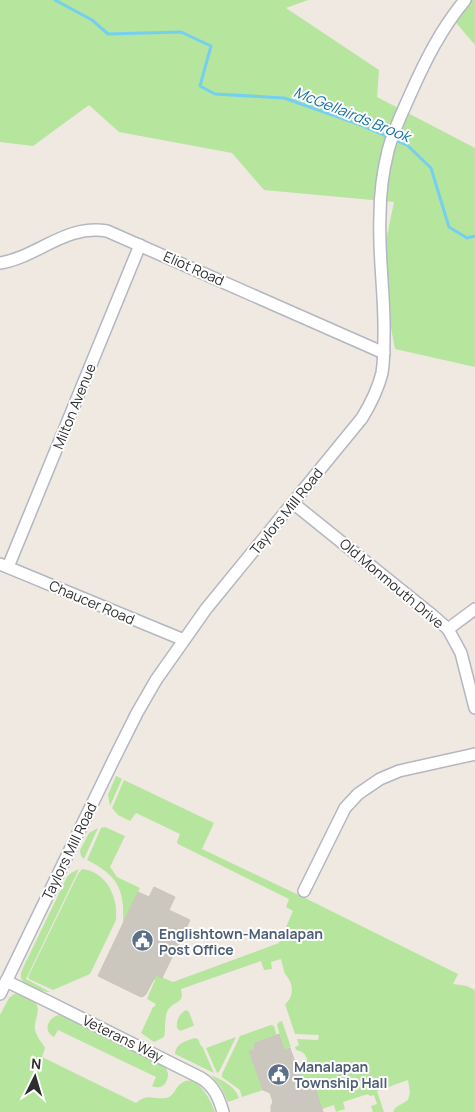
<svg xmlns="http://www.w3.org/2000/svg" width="475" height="1112" font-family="Manrope,sans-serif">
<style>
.green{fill:#b6e59e}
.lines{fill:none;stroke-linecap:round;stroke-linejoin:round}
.stream{stroke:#75cff0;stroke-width:3}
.building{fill:#cbc7bf;stroke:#cbc5ba}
.minor-casing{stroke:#b4b7c1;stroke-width:14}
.minor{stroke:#fff;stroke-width:11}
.labels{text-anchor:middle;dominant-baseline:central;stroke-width:4;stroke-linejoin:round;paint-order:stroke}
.street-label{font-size:14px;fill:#2e2e2e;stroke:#fff}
.service-label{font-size:14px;font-weight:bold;fill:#4e5e75;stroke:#fff;text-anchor:start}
.water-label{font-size:15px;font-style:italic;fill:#0d6fa3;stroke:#fff}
</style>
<rect width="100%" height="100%" fill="#efe9e1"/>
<g class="green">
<polygon points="0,0 308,0 286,8 379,70 377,97 475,148 475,367 395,349 380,270 394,202 264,190 232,153 119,132 89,105 33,146 0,142"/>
<polygon points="470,0 475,0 475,45 452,18"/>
<polygon points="116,776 122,779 110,806 108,795"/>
<path d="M124,780l90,43 -12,26 105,50 151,75 -5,10 14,2 8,4v122h-82l2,-4 13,-8 2,-7 -2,-13 -31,11 7,21h-11l-2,-6 6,-2 -3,-9 -4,1 -2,-2 -25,8 2,7 -9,3 -2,-7 -12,4 -10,-30 -10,3 -4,-12 6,-3 3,-8c-2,-6 -5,-8 -11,-9l-1,-3 4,-2 -2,-6 21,1 1,-5 -24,-1 -10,-30c8,-6 9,-18 3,-26 -3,-6 -2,0 -4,-7 -1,-4 -2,-8 -3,-12l-10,3 1,7 -8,1 -3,-9 -80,28c4,17 -8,10 -14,23 -3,8 -1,17 -3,25l-10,5 -13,-9 12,-26h1l2,-3 -9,-5 8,-19 -2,-1 3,-4 17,7 106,-39 14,-32 -7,-4 3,-8 -111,-55 -1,-2 3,-8 -44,-21 -6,8 -12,-6 -6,-7z"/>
<path d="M105,827l20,9 -15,31 7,10 23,11 -17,35c2,-34 -6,-48 -36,-63l14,-32z"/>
<polygon points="98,828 84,859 81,856 80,850 89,833"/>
<path d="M79,869l-53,110 24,13c-7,0 -24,-6 -28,-12 -2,-3 -1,-4 -1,-8l46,-95 4,-4z"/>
<path d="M82,869c25,3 36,28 34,51l-26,54 -37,16 -24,-11 -1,-2 50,-103z"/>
<path d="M14,994c5,0 10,2 15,4 17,9 4,19 6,32 2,8 7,12 10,18l-3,9 94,46c13,-12 21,-1 33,-6 6,-3 7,-11 13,-14 15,-11 29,18 33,29h-215v-97l9,-17z"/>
<path d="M186,1010l3,2 5,13 -1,1 -13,5 -3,-3c-1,-8 2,-14 9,-18z"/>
<path d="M59,1015l6,2 98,49 3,2 2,5c0,11 -6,17 -16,13l4,-9 -98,-47 -4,7c-11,-6 -7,-19 5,-22z"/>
<polygon points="282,1021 291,1047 284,1050 277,1025 279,1022"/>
<polygon points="271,1025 274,1026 276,1033 276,1035 256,1042 255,1046 258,1048 249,1051 263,1090 242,1097 240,1090 222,1077 222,1074 240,1036"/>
<polygon points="236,1037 219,1072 217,1073 206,1048"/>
<path d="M195,1038l3,1 3,7h1l12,27 -39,-19c1,-11 11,-13 20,-16z"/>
<path d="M211,1075c11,5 24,11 28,23l-11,4 -7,-15z"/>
</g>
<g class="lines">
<polyline class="stream" points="55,0 92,20 108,34 181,32 211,46 200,86 215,94 284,98 361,125 407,145 431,168 449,227 467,238 475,236"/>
</g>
<g class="building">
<polygon points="154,887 175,897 169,910 190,920 162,978 156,975 146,994 144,996 141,997 98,976 138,892 149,897"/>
<polygon points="279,1034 284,1050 290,1048 302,1082 312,1079 323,1112 271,1112 271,1106 273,1102 270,1093 263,1090 249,1051 254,1050 255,1043"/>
</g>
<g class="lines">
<defs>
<g id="minor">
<path d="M0,263c38,-6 65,-39 107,-32l277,122"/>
<polyline points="293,503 432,615 448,629 461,653 475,708"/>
<polyline points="0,564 184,640"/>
<polyline points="8,567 140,245"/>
<polyline points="448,629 475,609"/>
<polyline points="304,891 345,808 358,794 380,779 399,771 475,754"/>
<path d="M6,981l45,22 150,75c13,8 18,20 22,34"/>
<path d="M0,994l114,-235 23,-46 19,-33 50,-71 156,-191c8,-13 16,-29 20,-45 2,-12 2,-25 2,-38 1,-40 -6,-80 -4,-120 0,-22 3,-44 8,-64 5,-20 14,-38 22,-56 15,-34 31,-66 55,-95"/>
</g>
</defs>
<use href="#minor" class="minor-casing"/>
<use href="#minor" class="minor"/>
</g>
<defs>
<symbol id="civic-disc" viewBox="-11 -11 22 22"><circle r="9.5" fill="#5c6f8a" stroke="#fff"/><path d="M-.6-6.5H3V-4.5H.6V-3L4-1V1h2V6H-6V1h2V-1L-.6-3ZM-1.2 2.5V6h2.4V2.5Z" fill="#fff"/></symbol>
</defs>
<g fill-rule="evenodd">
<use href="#civic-disc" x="130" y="928" width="25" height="25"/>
<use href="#civic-disc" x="266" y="1062" width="25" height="25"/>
</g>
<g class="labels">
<g class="street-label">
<text transform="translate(194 268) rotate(24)">Eliot Road</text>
<text transform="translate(74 406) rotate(-68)">Milton Avenue</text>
<text transform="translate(286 511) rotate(-51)">Taylors Mill Road</text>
<text transform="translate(392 583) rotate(40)">Old Monmouth Drive</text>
<text transform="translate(92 602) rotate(23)">Chaucer Road</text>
<text transform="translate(69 851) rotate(-64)">Taylors Mill Road</text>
<text transform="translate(123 1038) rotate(26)">Veterans Way</text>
</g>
<g class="service-label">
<text x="159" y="933">Englishtown-Manalapan<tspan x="159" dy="16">Post Office</tspan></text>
<text x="294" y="1066">Manalapan<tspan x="294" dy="16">Township Hall</tspan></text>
</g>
<g class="water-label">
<text transform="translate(352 114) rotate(22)">McGellairds Brook</text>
</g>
</g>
<g transform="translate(35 1077) rotate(5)" stroke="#ffffff" stroke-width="4" paint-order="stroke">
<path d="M0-4L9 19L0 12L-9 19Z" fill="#2e2e2e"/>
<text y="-8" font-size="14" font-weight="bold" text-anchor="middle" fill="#2e2e2e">N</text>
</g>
</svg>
